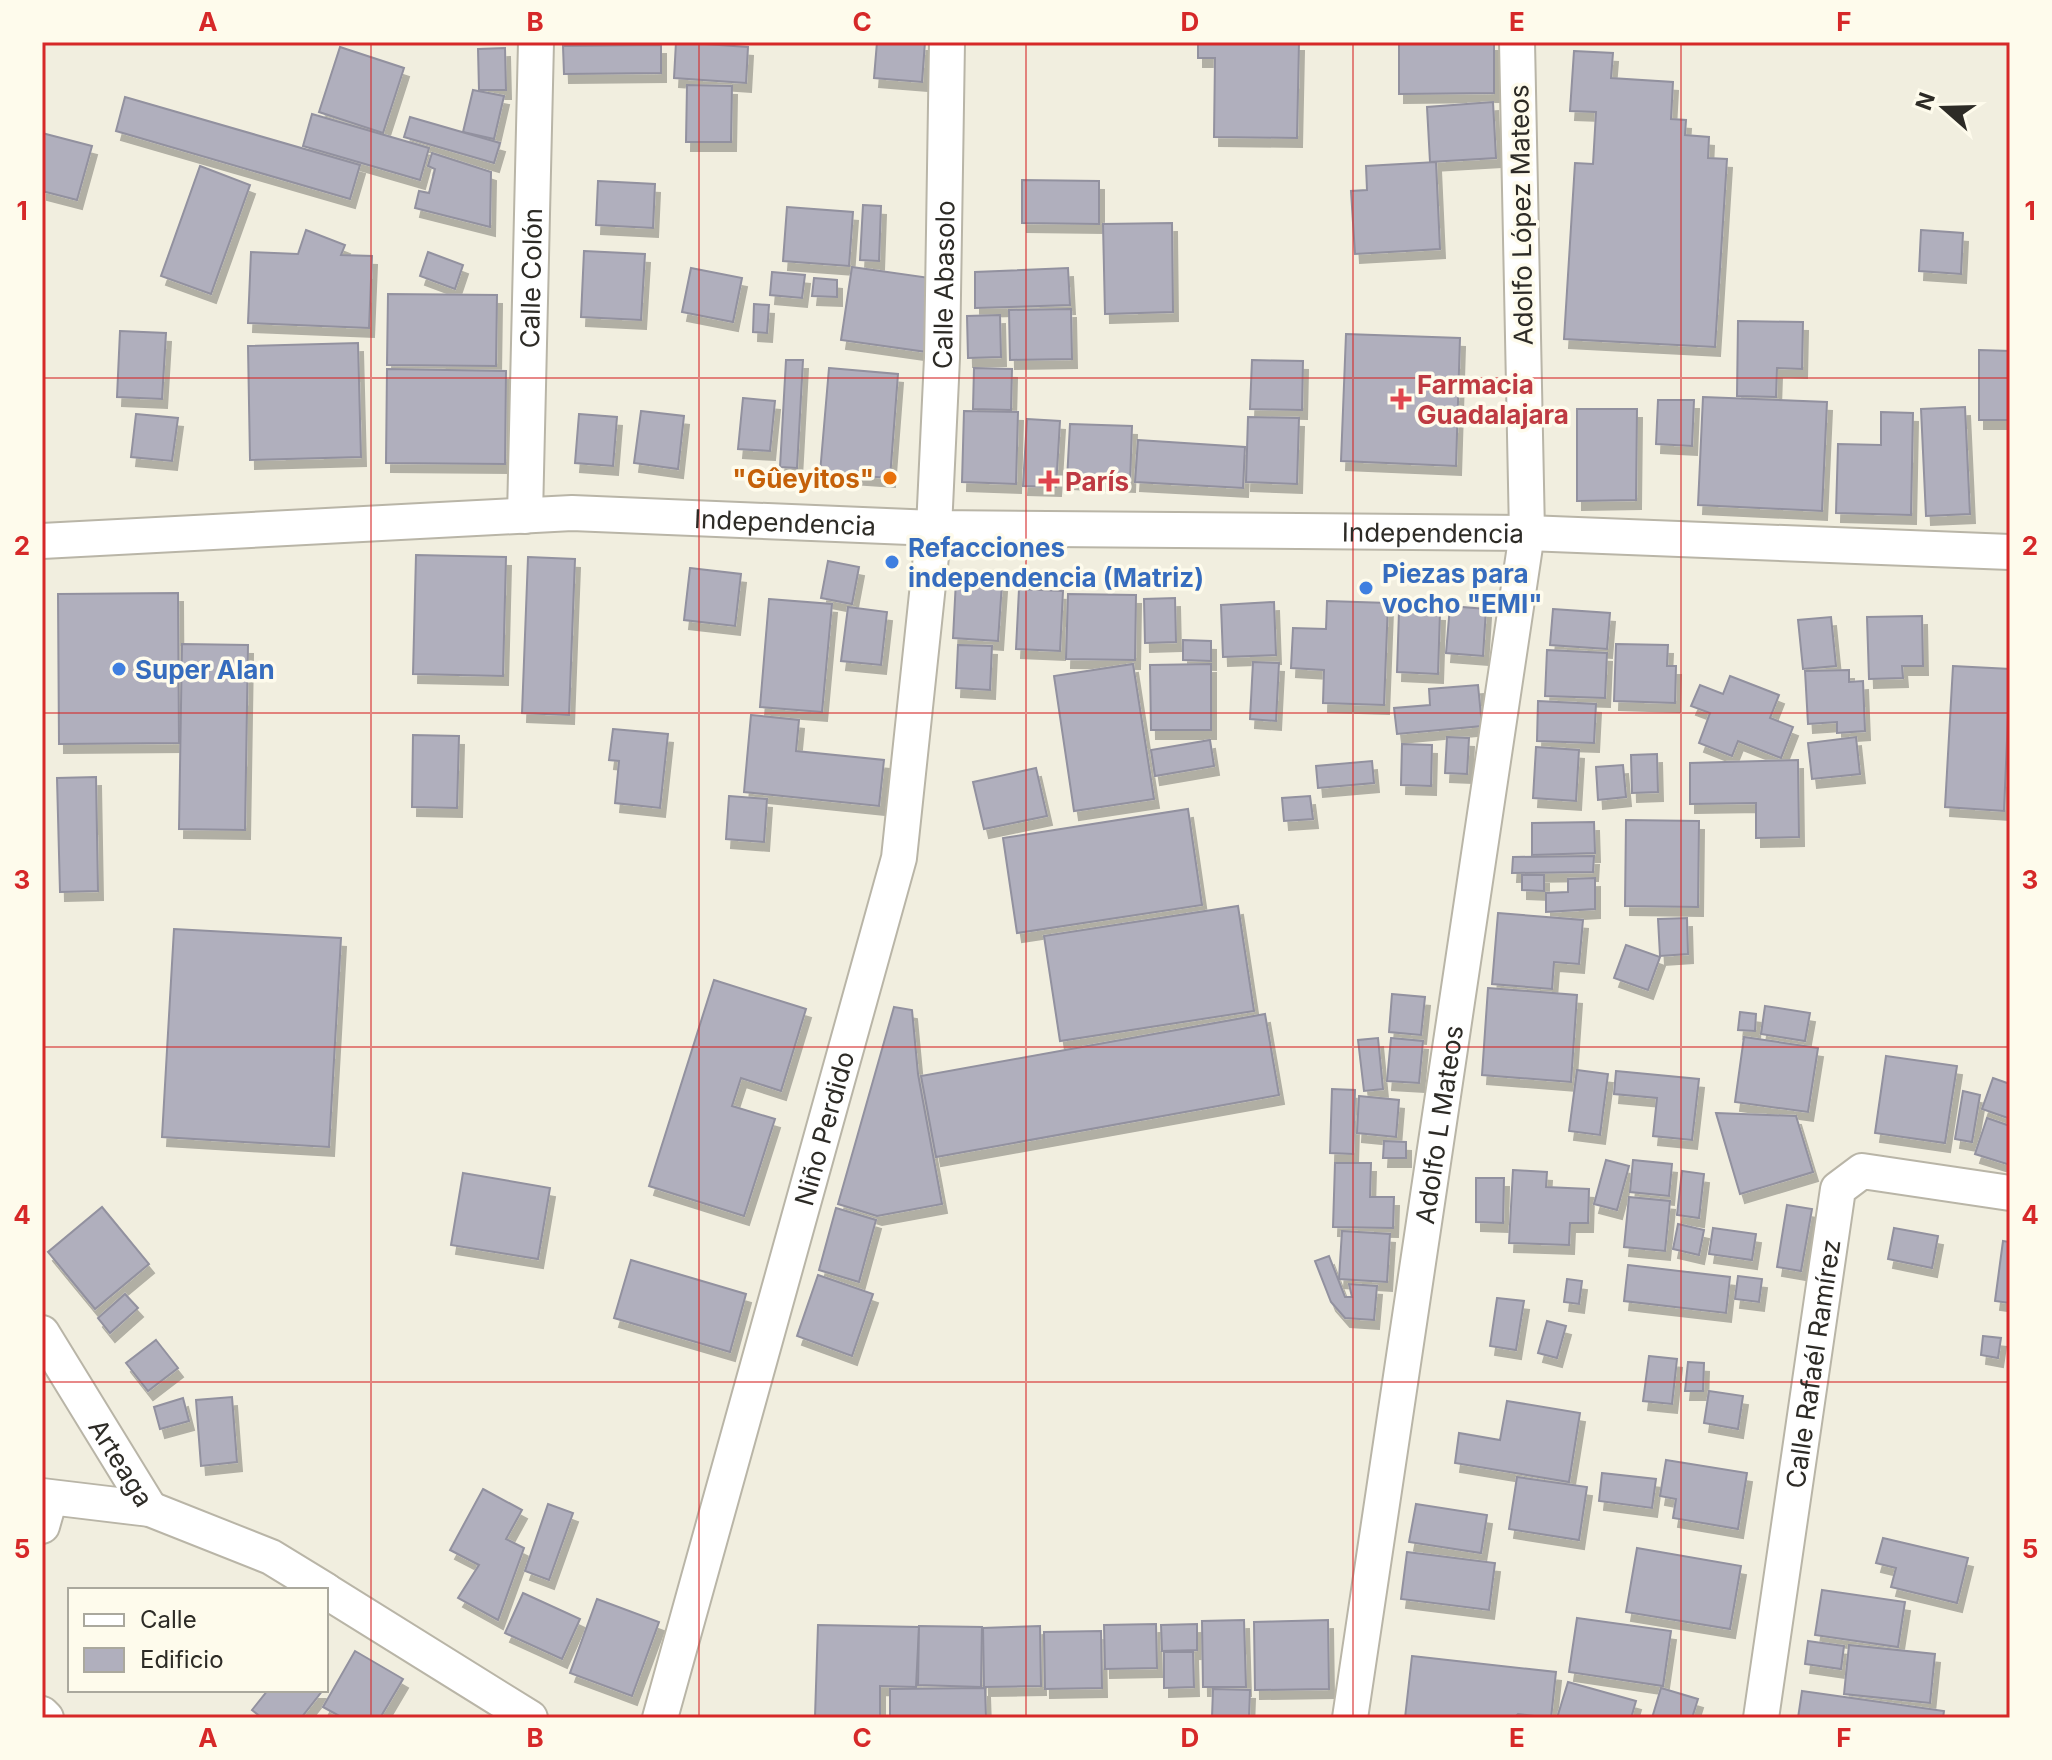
<svg xmlns="http://www.w3.org/2000/svg" width="2052" height="1760" font-family="Inter,sans-serif">
<style>
.building{fill:#b0afbd;stroke:#92919f;stroke-width:2;filter:url(#shadow)}
.lines{fill:none;stroke-linecap:round;stroke-linejoin:round}
.minor-casing{stroke:#b9b5a7;stroke-width:38}
.minor{stroke:#fff;stroke-width:34}
.grid{fill:none;stroke:#d62828;stroke-width:2;stroke-opacity:0.55}
.health-dot{fill:#e0444e;stroke:#fefbec;stroke-width:3}
.food-dot{fill:#e8710a;stroke:#fefbec;stroke-width:3}
.shop-dot{fill:#3f7fe0;stroke:#fefbec;stroke-width:3}
.labels{text-anchor:middle;dominant-baseline:central;stroke-width:7;stroke-linejoin:round;paint-order:stroke}
.street-label{font-size:26px;fill:#2d2b26;stroke:#fefbec}
.health-label{font-size:26px;font-weight:bold;fill:#be3a42;stroke:#fefbec;text-anchor:start}
.food-label{font-size:26px;font-weight:bold;fill:#c56008;stroke:#fefbec;text-anchor:end}
.shop-label{font-size:26px;font-weight:bold;fill:#366cbe;stroke:#fefbec;text-anchor:start}
.neatline{fill:none;stroke:#d62828;stroke-width:3}
.grid-label{font-size:26px;text-anchor:middle;font-weight:bold;fill:#d62828}
</style>
<defs>
<filter id="shadow"><feDropShadow dx="5" dy="9" stdDeviation="0" flood-color="#0004"/></filter>
</defs>
<rect width="100%" height="100%" fill="#f1eedf"/>
<g class="building">
<polygon points="676,42 748,47 746,83 674,78"/>
<polygon points="877,42 925,42 922,82 874,78"/>
<polygon points="1198,42 1299,42 1297,138 1214,137 1215,58 1198,58"/>
<polygon points="1399,42 1494,42 1494,93 1399,94"/>
<polygon points="661,45 661,73 564,74 563,46"/>
<polygon points="340,47 404,68 383,133 319,112"/>
<polygon points="505,48 506,90 479,90 478,49"/>
<polygon points="1574,51 1613,53 1611,78 1673,82 1671,119 1686,120 1685,135 1709,137 1708,158 1727,159 1715,347 1564,339 1575,163 1593,164 1596,112 1570,111"/>
<polygon points="687,85 732,86 731,142 686,142"/>
<polygon points="473,90 504,96 494,139 463,132"/>
<polygon points="125,97 360,165 350,199 116,131"/>
<polygon points="1493,102 1496,158 1430,162 1427,107"/>
<polygon points="312,114 429,148 420,180 303,146"/>
<polygon points="410,117 500,143 494,163 404,137"/>
<polygon points="42,133 92,146 77,200 42,191"/>
<polygon points="432,153 491,172 490,227 415,208 419,191 429,193 435,169 428,166"/>
<polygon points="1436,162 1440,249 1355,254 1351,191 1367,190 1366,166"/>
<polygon points="200,166 250,185 211,294 161,276"/>
<polygon points="1022,180 1099,181 1099,224 1022,223"/>
<polygon points="598,181 655,184 653,228 596,225"/>
<polygon points="863,205 881,206 879,261 860,260"/>
<polygon points="787,207 853,212 849,266 783,261"/>
<polygon points="1172,223 1173,312 1105,314 1103,224"/>
<polygon points="306,230 345,245 341,255 372,256 369,328 248,323 251,252 298,254"/>
<polygon points="1921,230 1963,233 1961,274 1919,271"/>
<polygon points="584,251 645,254 641,320 581,317"/>
<polygon points="428,252 463,265 455,289 420,276"/>
<polygon points="852,267 937,279 927,352 841,340"/>
<polygon points="691,268 742,278 733,322 682,312"/>
<polygon points="1068,268 1070,305 975,308 975,272"/>
<polygon points="772,272 805,275 802,298 770,295"/>
<polygon points="814,278 837,280 837,297 812,296"/>
<polygon points="388,294 497,295 496,366 387,365"/>
<polygon points="754,304 769,305 767,333 753,332"/>
<polygon points="1071,309 1072,359 1010,360 1009,310"/>
<polygon points="1000,315 1001,357 968,358 967,316"/>
<polygon points="1738,321 1803,322 1802,369 1777,368 1776,397 1737,396"/>
<polygon points="120,331 166,333 162,399 117,397"/>
<polygon points="1346,334 1460,338 1456,466 1341,461"/>
<polygon points="358,343 361,457 250,460 248,346"/>
<polygon points="1979,350 2010,351 2010,420 1979,420"/>
<polygon points="786,360 803,360 797,468 780,467"/>
<polygon points="1252,360 1303,361 1302,410 1250,409"/>
<polygon points="829,368 898,374 890,478 820,473"/>
<polygon points="974,368 1012,369 1011,410 973,409"/>
<polygon points="387,369 506,371 505,464 386,463"/>
<polygon points="1703,397 1827,402 1822,511 1698,505"/>
<polygon points="743,398 775,401 770,451 738,449"/>
<polygon points="1658,400 1694,400 1692,446 1656,444"/>
<polygon points="1965,407 1970,514 1926,516 1921,409"/>
<polygon points="1577,409 1637,409 1636,500 1577,501"/>
<polygon points="641,411 684,416 678,469 634,463"/>
<polygon points="964,411 1018,412 1016,484 962,482"/>
<polygon points="1881,412 1913,413 1911,515 1836,513 1838,444 1881,445"/>
<polygon points="136,414 178,418 172,461 131,457"/>
<polygon points="579,414 617,417 613,466 575,463"/>
<polygon points="1248,417 1299,418 1297,484 1246,482"/>
<polygon points="1027,419 1060,421 1056,487 1023,486"/>
<polygon points="1070,424 1132,426 1130,483 1067,480"/>
<polygon points="1138,440 1245,447 1243,488 1135,482"/>
<polygon points="416,555 506,557 503,676 413,674"/>
<polygon points="528,557 575,559 569,715 522,713"/>
<polygon points="828,561 859,567 852,604 821,598"/>
<polygon points="690,568 741,574 735,626 684,620"/>
<polygon points="956,580 1002,583 998,641 953,638"/>
<polygon points="1019,589 1063,591 1060,651 1016,649"/>
<polygon points="178,593 179,743 59,744 58,594"/>
<polygon points="1068,594 1136,595 1135,660 1066,659"/>
<polygon points="1175,598 1176,642 1145,643 1144,599"/>
<polygon points="769,599 832,604 822,712 760,707"/>
<polygon points="1327,601 1388,603 1384,705 1323,703 1324,670 1291,668 1293,628 1326,629"/>
<polygon points="1274,602 1276,655 1223,657 1221,605"/>
<polygon points="1450,606 1486,609 1483,656 1446,653"/>
<polygon points="848,607 887,612 881,665 841,661"/>
<polygon points="1553,609 1610,613 1607,649 1550,645"/>
<polygon points="1399,611 1440,612 1438,674 1397,672"/>
<polygon points="1922,616 1923,666 1902,666 1903,678 1869,679 1867,617"/>
<polygon points="1831,617 1836,666 1803,669 1798,620"/>
<polygon points="1183,640 1211,641 1211,661 1183,660"/>
<polygon points="182,644 248,645 245,830 179,829"/>
<polygon points="1616,644 1668,645 1667,666 1676,666 1675,703 1614,701"/>
<polygon points="958,645 992,646 990,690 956,688"/>
<polygon points="1547,650 1607,653 1605,698 1545,696"/>
<polygon points="1253,662 1279,663 1276,721 1250,719"/>
<polygon points="1133,664 1154,799 1074,811 1054,676"/>
<polygon points="1211,664 1211,730 1151,730 1150,665"/>
<polygon points="1953,666 2010,669 2004,811 1945,807"/>
<polygon points="1849,670 1849,682 1863,681 1865,731 1837,733 1837,722 1808,724 1805,671"/>
<polygon points="1730,676 1779,695 1770,718 1793,727 1781,758 1738,741 1732,756 1699,743 1710,713 1691,706 1700,685 1723,694"/>
<polygon points="1478,685 1482,726 1397,734 1394,708 1430,705 1429,689"/>
<polygon points="1538,701 1596,704 1594,743 1537,741"/>
<polygon points="751,715 799,720 796,751 884,760 879,806 744,792"/>
<polygon points="613,729 668,734 660,808 615,803 619,761 609,760"/>
<polygon points="413,735 459,736 457,808 412,807"/>
<polygon points="1447,737 1469,738 1467,774 1445,773"/>
<polygon points="1856,737 1860,774 1812,779 1808,743"/>
<polygon points="1210,740 1214,766 1155,776 1151,750"/>
<polygon points="1402,744 1432,745 1431,786 1401,785"/>
<polygon points="1536,747 1579,750 1576,801 1533,798"/>
<polygon points="1657,754 1658,792 1632,793 1631,755"/>
<polygon points="1798,760 1799,837 1756,838 1756,803 1690,804 1690,763"/>
<polygon points="1372,761 1374,783 1318,788 1316,766"/>
<polygon points="1623,765 1626,797 1598,800 1596,767"/>
<polygon points="1036,768 1047,816 984,829 973,782"/>
<polygon points="96,777 98,891 60,892 57,778"/>
<polygon points="729,796 767,799 764,842 726,839"/>
<polygon points="1310,796 1313,819 1284,821 1282,798"/>
<polygon points="1188,809 1202,905 1017,933 1003,838"/>
<polygon points="1626,820 1699,821 1698,907 1625,906"/>
<polygon points="1594,822 1595,853 1532,855 1532,823"/>
<polygon points="1594,856 1593,872 1512,873 1513,857"/>
<polygon points="1522,875 1544,875 1544,891 1522,890"/>
<polygon points="1595,878 1595,909 1546,912 1546,893 1568,892 1568,879"/>
<polygon points="1238,906 1254,1011 1060,1041 1044,936"/>
<polygon points="1498,913 1583,920 1579,964 1554,962 1552,989 1492,984"/>
<polygon points="1687,918 1688,954 1660,956 1658,919"/>
<polygon points="174,929 341,938 329,1147 162,1137"/>
<polygon points="1626,945 1660,957 1648,990 1614,978"/>
<polygon points="714,980 806,1009 781,1091 741,1078 732,1106 775,1119 744,1216 649,1186"/>
<polygon points="1488,988 1577,995 1571,1082 1482,1075"/>
<polygon points="1392,994 1425,997 1421,1035 1389,1032"/>
<polygon points="1765,1006 1810,1013 1805,1041 1761,1034"/>
<polygon points="894,1007 912,1010 918,1074 942,1204 877,1216 838,1204"/>
<polygon points="1740,1012 1756,1014 1755,1031 1738,1030"/>
<polygon points="1265,1014 1279,1095 936,1157 921,1076"/>
<polygon points="1744,1037 1818,1048 1808,1112 1735,1102"/>
<polygon points="1378,1038 1383,1089 1364,1091 1358,1040"/>
<polygon points="1391,1038 1423,1041 1419,1083 1387,1081"/>
<polygon points="1886,1056 1957,1066 1945,1143 1875,1133"/>
<polygon points="1577,1070 1608,1074 1600,1135 1569,1131"/>
<polygon points="1616,1071 1699,1079 1692,1140 1653,1136 1657,1098 1614,1094"/>
<polygon points="1993,1078 2010,1084 2008,1118 1982,1109"/>
<polygon points="1332,1089 1355,1090 1353,1154 1330,1153"/>
<polygon points="1963,1091 1980,1095 1972,1142 1955,1139"/>
<polygon points="1359,1096 1399,1100 1396,1137 1357,1133"/>
<polygon points="1716,1113 1796,1116 1813,1172 1740,1194"/>
<polygon points="1987,1118 2010,1126 2010,1165 1975,1154"/>
<polygon points="1384,1141 1406,1142 1406,1158 1383,1158"/>
<polygon points="1606,1160 1629,1166 1617,1210 1594,1204"/>
<polygon points="1633,1160 1672,1164 1669,1196 1630,1192"/>
<polygon points="1335,1163 1371,1163 1370,1197 1394,1197 1393,1228 1333,1227"/>
<polygon points="1513,1170 1547,1172 1546,1187 1589,1189 1588,1223 1570,1223 1569,1245 1509,1243"/>
<polygon points="1682,1171 1704,1174 1699,1218 1677,1215"/>
<polygon points="463,1173 550,1188 538,1259 451,1245"/>
<polygon points="1476,1178 1504,1178 1503,1223 1476,1222"/>
<polygon points="1629,1197 1670,1201 1665,1251 1624,1247"/>
<polygon points="1787,1205 1812,1209 1801,1271 1777,1267"/>
<polygon points="102,1207 149,1264 95,1309 48,1252"/>
<polygon points="836,1208 876,1220 859,1282 819,1270"/>
<polygon points="1678,1224 1704,1230 1699,1255 1673,1249"/>
<polygon points="1713,1228 1756,1234 1752,1260 1709,1254"/>
<polygon points="1894,1228 1938,1236 1932,1268 1888,1259"/>
<polygon points="1342,1231 1390,1234 1387,1282 1339,1279"/>
<polygon points="2003,1241 2010,1242 2010,1303 1995,1301"/>
<polygon points="1329,1256 1345,1297 1352,1297 1349,1284 1377,1286 1374,1320 1345,1318 1331,1302 1315,1261"/>
<polygon points="631,1260 746,1294 730,1352 614,1318"/>
<polygon points="1628,1265 1730,1277 1726,1313 1624,1301"/>
<polygon points="818,1275 873,1294 852,1356 797,1336"/>
<polygon points="1738,1276 1762,1279 1759,1302 1735,1299"/>
<polygon points="1567,1279 1582,1281 1579,1304 1564,1302"/>
<polygon points="125,1294 138,1308 110,1333 98,1318"/>
<polygon points="1497,1298 1524,1301 1516,1350 1490,1346"/>
<polygon points="1547,1321 1566,1326 1557,1358 1538,1353"/>
<polygon points="1983,1336 2001,1338 1998,1358 1981,1355"/>
<polygon points="156,1340 178,1368 148,1391 126,1363"/>
<polygon points="1649,1356 1677,1359 1672,1404 1643,1401"/>
<polygon points="1688,1362 1704,1363 1703,1391 1685,1391"/>
<polygon points="1709,1391 1743,1396 1738,1429 1704,1423"/>
<polygon points="232,1397 237,1462 201,1466 196,1400"/>
<polygon points="183,1398 189,1421 160,1429 154,1407"/>
<polygon points="1507,1401 1580,1413 1569,1482 1455,1463 1459,1433 1500,1440"/>
<polygon points="1666,1460 1747,1473 1738,1529 1673,1518 1676,1499 1660,1496"/>
<polygon points="1602,1473 1656,1479 1652,1508 1599,1501"/>
<polygon points="1517,1477 1587,1487 1579,1540 1509,1529"/>
<polygon points="483,1489 522,1510 506,1539 524,1548 498,1620 458,1598 479,1565 450,1550"/>
<polygon points="548,1504 573,1513 549,1580 525,1571"/>
<polygon points="1416,1504 1487,1515 1481,1553 1409,1542"/>
<polygon points="1883,1538 1968,1558 1957,1603 1891,1587 1896,1568 1876,1563"/>
<polygon points="1637,1548 1741,1566 1730,1629 1626,1612"/>
<polygon points="1407,1552 1495,1563 1489,1610 1401,1599"/>
<polygon points="1822,1590 1905,1602 1898,1647 1815,1635"/>
<polygon points="523,1593 580,1619 562,1659 505,1633"/>
<polygon points="597,1599 659,1622 632,1696 570,1673"/>
<polygon points="1577,1618 1671,1631 1663,1686 1569,1672"/>
<polygon points="1244,1620 1246,1687 1203,1687 1202,1621"/>
<polygon points="1328,1620 1329,1689 1255,1690 1254,1622"/>
<polygon points="1156,1624 1157,1668 1105,1669 1104,1625"/>
<polygon points="1197,1624 1197,1650 1162,1651 1161,1625"/>
<polygon points="818,1625 919,1627 916,1687 880,1686 880,1718 815,1717"/>
<polygon points="919,1626 982,1627 981,1687 918,1685"/>
<polygon points="1040,1626 1041,1686 984,1687 983,1628"/>
<polygon points="1101,1631 1102,1688 1045,1689 1044,1632"/>
<polygon points="1808,1641 1844,1646 1841,1669 1805,1664"/>
<polygon points="1849,1645 1935,1654 1930,1703 1844,1694"/>
<polygon points="355,1651 403,1679 380,1718 343,1718 323,1707"/>
<polygon points="1164,1652 1193,1652 1194,1687 1164,1688"/>
<polygon points="1412,1656 1556,1672 1551,1718 1518,1714 1514,1718 1405,1718"/>
<polygon points="1568,1682 1636,1701 1631,1718 1557,1718"/>
<polygon points="985,1688 986,1718 890,1718 890,1689"/>
<polygon points="1661,1688 1698,1699 1692,1718 1652,1718"/>
<polygon points="1213,1689 1250,1690 1249,1718 1212,1718"/>
<polygon points="268,1690 323,1690 301,1718 262,1718 252,1710"/>
<polygon points="1802,1691 1944,1711 1943,1718 1798,1718"/>
</g>
<g class="lines">
<defs>
<g id="minor">
<path id="s1" d="M525,516l11,-474"/>
<path id="s2" d="M42,541l530,-28 362,15 593,5 483,19"/>
<path id="s3" d="M42,1333l108,176"/>
<polyline points="42,1496 150,1509 271,1557 325,1590"/>
<polyline points="42,1526 50,1498"/>
<polyline points="326,1591 530,1718"/>
<polyline points="42,1714 46,1718"/>
<path id="s4" d="M660,1718l239,-860 35,-330 8,-170 5,-316"/>
<path id="s5" d="M1350,1718l177,-1185 -10,-491"/>
<path id="s6" d="M1761,1718l77,-529 24,-18 148,22"/>
</g>
</defs>
<use href="#minor" class="minor-casing"/>
<use href="#minor" class="minor"/>
</g>
<path class="grid" d="M371,42v1676M699,42v1676M1026,42v1676M1353,42v1676M1681,42v1676M42,378h1968M42,713h1968M42,1047h1968M42,1382h1968"/>
<g class="health-dot">
<path d="M1397 387h8v8h8v8h-8v8h-8v-8h-8v-8h8z"/>
<path d="M1045 469h8v8h8v8h-8v8h-8v-8h-8v-8h8z"/>
</g>
<circle class="food-dot" cx="890" cy="478" r="8"/>
<g class="shop-dot">
<circle cx="892" cy="562" r="8"/>
<circle cx="1366" cy="588" r="8"/>
<circle cx="119" cy="669" r="8"/>
</g>
<g class="labels">
<g class="street-label">
<text transform="translate(1521 215) rotate(-91)">Adolfo López Mateos</text>
<text stroke="none"><textPath href="#s1" startOffset="238">Calle Colón</textPath></text>
<text stroke="none"><textPath href="#s4" startOffset="1468">Calle Abasolo</textPath></text>
<text stroke="none"><textPath href="#s2" startOffset="744">Independencia</textPath></text>
<text stroke="none"><textPath href="#s2" startOffset="1392">Independencia</textPath></text>
<text stroke="none"><textPath href="#s5" startOffset="600">Adolfo L Mateos</textPath></text>
<text stroke="none"><textPath href="#s4" startOffset="612">Niño Perdido</textPath></text>
<text stroke="none"><textPath href="#s6" startOffset="358">Calle Rafaél Ramírez</textPath></text>
<text stroke="none"><textPath href="#s3" startOffset="152">Arteaga</textPath></text>
</g>
<g class="health-label">
<text x="1417" y="384">Farmacia<tspan x="1417" dy="30">Guadalajara</tspan></text>
<text x="1065" y="481">París</text>
</g>
<g class="food-label">
<text x="874" y="478">"Gûeyitos"</text>
</g>
<g class="shop-label">
<text x="908" y="547">Refacciones<tspan x="908" dy="30">independencia (Matriz)</tspan></text>
<text x="1382" y="573">Piezas para<tspan x="1382" dy="30">vocho "EMI"</tspan></text>
<text x="135" y="669">Super Alan</text>
</g>
</g>
<rect width="2052" height="1760" fill="none" stroke="#fefbec" stroke-width="88"/>
<rect x="68" y="1588" width="260" height="104" fill="#fefbec" stroke="#aaa89d" stroke-width="2"/>
<rect x="84" y="1614" width="40" height="12" fill="#ffffff" stroke="#aaa89d" stroke-width="2"/>
<text x="140" y="1628" font-size="24" fill="#2d2b26">Calle</text>
<rect x="84" y="1648" width="40" height="24" fill="#b0afbd" stroke="#aaa89d" stroke-width="2"/>
<text x="140" y="1668" font-size="24" fill="#2d2b26">Edificio</text>
<g transform="translate(1944 108) rotate(290)" stroke="#fefbec" stroke-width="6" paint-order="stroke">
<path d="M0-6L14 30L0 20L-14 30Z" fill="#2d2b26"/>
<text y="-12" font-size="22" font-weight="bold" text-anchor="middle" fill="#2d2b26">N</text>
</g>
<rect x="44" y="44" width="1964" height="1672" class="neatline"/>
<g class="grid-label">
<text x="208" y="31">A</text>
<text x="535" y="31">B</text>
<text x="862" y="31">C</text>
<text x="1190" y="31">D</text>
<text x="1517" y="31">E</text>
<text x="1844" y="31">F</text>
<text x="22" y="220">1</text>
<text x="2030" y="220">1</text>
<text x="22" y="555">2</text>
<text x="2030" y="555">2</text>
<text x="22" y="889">3</text>
<text x="2030" y="889">3</text>
<text x="22" y="1224">4</text>
<text x="2030" y="1224">4</text>
<text x="22" y="1558">5</text>
<text x="2030" y="1558">5</text>
<text x="208" y="1747">A</text>
<text x="535" y="1747">B</text>
<text x="862" y="1747">C</text>
<text x="1190" y="1747">D</text>
<text x="1517" y="1747">E</text>
<text x="1844" y="1747">F</text>
</g>
</svg>
